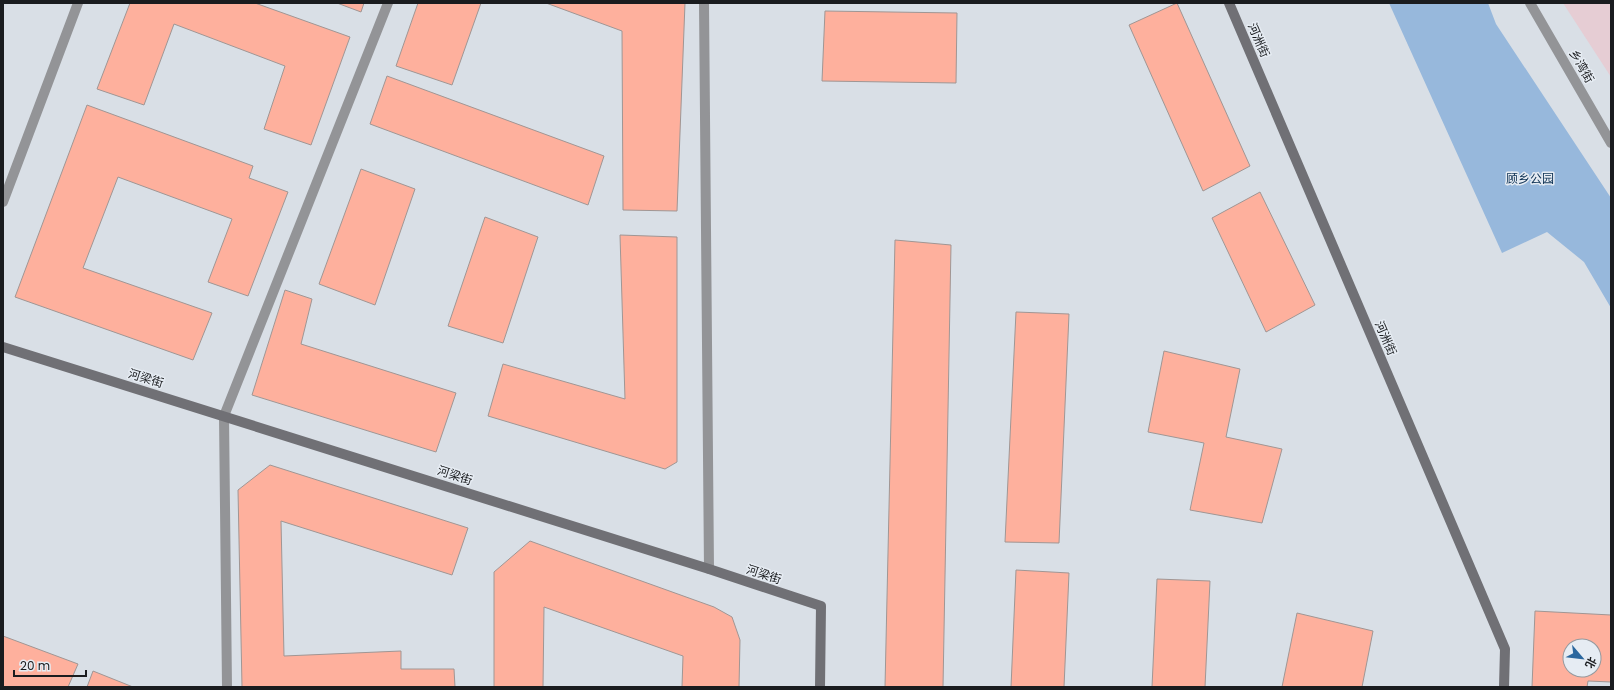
<svg xmlns="http://www.w3.org/2000/svg" width="1614" height="690" font-family="Poppins,'Noto Sans SC',sans-serif">
<style>
.commercial{fill:#e6cdd4}
.green{fill:#97b8dc}
.building{fill:#feb09d;stroke:#a09694;fill-rule:evenodd}
.lines{fill:none;stroke-linecap:round;stroke-linejoin:round}
.street{stroke:#939497;stroke-width:10}
.secondary{stroke:#707075;stroke-width:10}
.labels{text-anchor:middle;dominant-baseline:central;stroke-width:3;stroke-linejoin:round;paint-order:stroke}
.street-label{font-size:12px;fill:#1a1c1f;stroke:#e6ecf3}
.park-label{font-size:12px;fill:#0c3053;stroke:#e6ecf3}
</style>
<rect width="100%" height="100%" fill="#d9dfe6"/>
<polygon class="commercial" points="1563,3 1611,3 1611,77"/>
<polygon class="green" points="1389,3 1488,3 1496,24 1611,198 1611,308 1584,262 1547,232 1502,253"/>
<g class="building">
<polygon points="130,3 255,3 350,37 311,145 264,129 285,66 174,24 144,105 97,89"/>
<polygon points="337,3 364,3 361,12"/>
<polygon points="418,3 481,3 452,85 396,66"/>
<polygon points="546,3 685,3 677,211 623,210 622,31"/>
<polygon points="1177,3 1250,166 1203,191 1129,25"/>
<polygon points="825,11 957,13 956,83 822,81"/>
<polygon points="387,76 604,156 588,205 370,124"/>
<polygon points="87,105 253,166 249,178 288,192 248,296 208,282 232,219 118,177 83,268 212,313 193,360 15,297"/>
<polygon points="361,169 415,189 375,305 319,284"/>
<polygon points="1260,192 1315,305 1266,332 1212,218"/>
<polygon points="485,217 538,237 503,343 448,326"/>
<polygon points="620,235 677,237 677,462 665,469 488,416 503,364 625,399"/>
<polygon points="895,240 951,245 943,687 885,687"/>
<polygon points="285,290 312,299 301,344 456,393 436,452 252,395"/>
<polygon points="1016,312 1069,314 1059,543 1005,542"/>
<polygon points="1164,351 1240,369 1226,437 1282,449 1262,523 1190,510 1204,443 1148,432"/>
<polygon points="270,465 468,528 452,575 281,521 284,656 401,651 401,669 454,669 455,687 242,687 238,490"/>
<polygon points="530,541 714,607 732,617 740,640 739,687 682,687 683,656 544,607 543,687 494,687 494,572"/>
<polygon points="1016,570 1069,573 1064,687 1011,687"/>
<polygon points="1157,579 1210,581 1205,687 1152,687"/>
<path d="M1535,611l76,4v67l-23,-1 -1,6h-55zM1570,646h24v24h-24z"/>
<polygon points="1297,613 1373,631 1362,687 1282,687"/>
<polygon points="3,636 78,664 68,687 3,687"/>
<polygon points="93,671 133,687 87,687"/>
</g>
<g class="lines">
<g class="street">
<polyline points="704,3 709,569"/>
<polyline points="1530,3 1611,143"/>
<polyline points="3,202 78,3"/>
<polyline points="227,687 224,416 388,3"/>
</g>
<g class="secondary">
<polyline points="1229,3 1505,649 1504,687"/>
<polyline points="3,347 709,569 821,606 820,687"/>
</g>
</g>
<g class="labels">
<g class="street-label">
<text transform="translate(1259 40) rotate(67)">河洲街</text>
<text transform="translate(1582 66) rotate(60)">乡湾街</text>
<text transform="translate(1386 338) rotate(67)">河洲街</text>
<text transform="translate(146 378) rotate(17)">河梁街</text>
<text transform="translate(455 475) rotate(18)">河梁街</text>
<text transform="translate(764 574) rotate(18)">河梁街</text>
</g>
<g class="park-label">
<text x="1530" y="178">顾乡公园</text>
</g>
</g>
<rect width="1614" height="690" fill="none" stroke="#1a1c1f" stroke-width="8"/>
<g transform="translate(1582 658) rotate(118)"><circle r="19" fill="#e6ecf3" stroke="#94999e"/>
<path d="M0-3L7 15L0 10L-7 15Z" fill="#2b679e"/>
<text y="-6" font-size="11" font-weight="bold" text-anchor="middle" fill="#1a1c1f">北</text>
</g>
<path d="M14 670v6h72v-6" fill="none" stroke="#1a1c1f" stroke-width="2"/>
<text x="20" y="670" font-size="12" fill="#1a1c1f" stroke="#e6ecf3" stroke-width="3" paint-order="stroke">20 m</text>
</svg>
